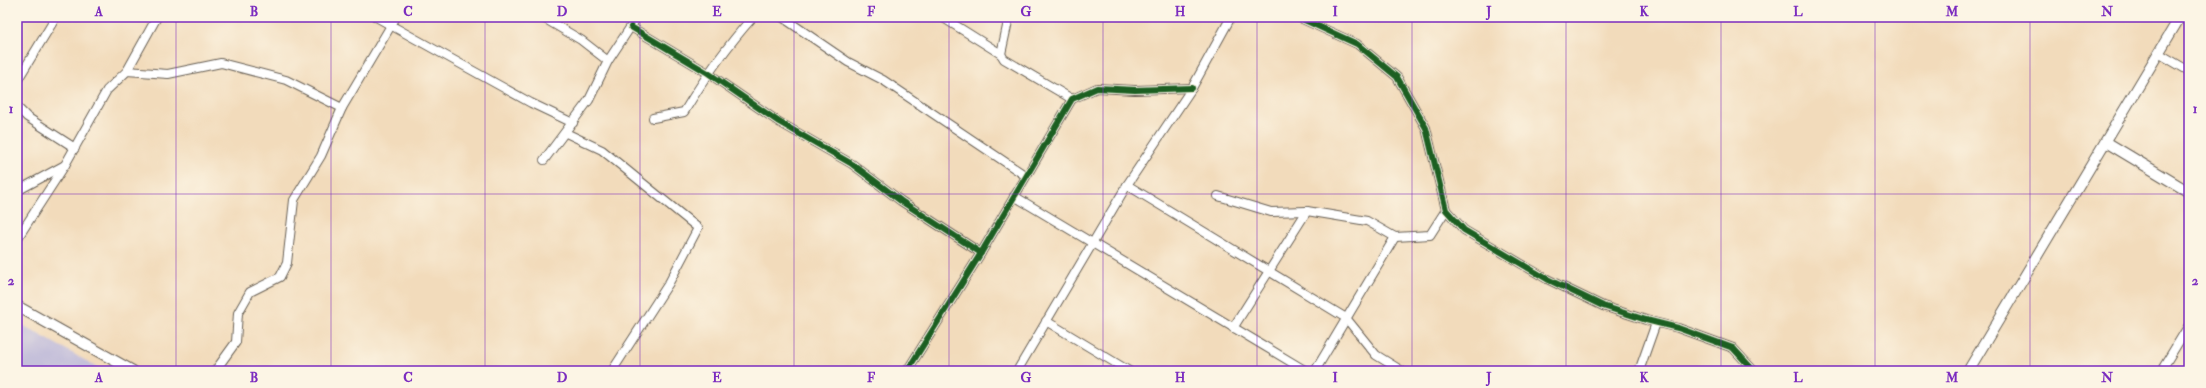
<svg xmlns="http://www.w3.org/2000/svg" width="2206" height="388" font-family="'IM FELL Double Pica',serif">
<style>
.industrial{fill:#c5c0da}
.lines{fill:none;stroke-linecap:round;stroke-linejoin:round}
.minor-casing{stroke:#675f54;stroke-width:10}
.tertiary-casing{stroke:#675f54;stroke-width:12}
.minor{stroke:#fff;stroke-width:8}
.tertiary{stroke:#fff;stroke-width:10}
.cycleway-casing{stroke:#fcf5e5;stroke-width:8}
.cycleway{stroke:#1b5e20;stroke-width:6}
.grid{fill:none;stroke:#7b2cbf;stroke-width:1;stroke-opacity:0.55}
.neatline{fill:none;stroke:#7b2cbf;stroke-width:1.5}
.grid-label{font-size:13px;text-anchor:middle;font-weight:bold;fill:#7b2cbf}
</style>
<rect width="100%" height="100%" fill="#fcf5e5"/>
<filter id="ink" filterUnits="userSpaceOnUse"><feTurbulence type="fractalNoise" baseFrequency=".025" numOctaves="2"/><feDisplacementMap in="SourceGraphic" scale="8" xChannelSelector="R" yChannelSelector="G"/><feConvolveMatrix kernelMatrix="1 2 1 2 8 2 1 2 1" color-interpolation-filters="sRGB"/></filter>
<filter id="wash" filterUnits="userSpaceOnUse"><feTurbulence type="fractalNoise" baseFrequency=".012" numOctaves="4" result="noise"/><feDisplacementMap in="SourceGraphic" scale="16" xChannelSelector="R" yChannelSelector="G"/><feGaussianBlur stdDeviation="0.9" result="paint"/><feColorMatrix in="noise" values="0 0 0 0 0 0 0 0 0 0 0 0 0 0 0 0 0 1.4 0 .05"/><feComposite in="paint" operator="in"/></filter>
<g filter="url(#wash)">
<rect width="100%" height="100%" fill="#f2dbbb"/>
<polygon class="industrial" points="17,322 104,371 17,371"/>
</g>
<g filter="url(#ink)">
<g class="lines">
<defs>
<g id="minor">
<polyline points="376,17 531,103 573,123"/>
<polyline points="542,17 581,40 608,61"/>
<polyline points="782,17 848,62 883,80 1026,176"/>
<polyline points="942,17 1001,54 1004,59 1072,99"/>
<polyline points="1298,17 1357,44 1397,77 1426,128 1446,210 1464,230 1547,279 1603,306 1646,320 1678,328 1733,348 1754,371"/>
<polyline points="631,27 708,73 779,122 852,164 901,201 981,253"/>
<polyline points="1001,54 1009,17"/>
<polyline points="2160,54 2189,71"/>
<polyline points="127,71 168,74 221,63 286,80 342,108"/>
<polyline points="17,81 56,17"/>
<polyline points="17,107 27,117 75,148"/>
<path d="M653,118l31,-6c21,-35 42,-65 69,-95"/>
<polyline points="566,133 602,150 698,228 669,283 612,371"/>
<polyline points="544,160 589,100 608,61 637,17"/>
<polyline points="1127,185 1346,318 1376,355 1402,371"/>
<polyline points="17,191 65,165"/>
<polyline points="1014,196 1306,371"/>
<polyline points="1218,196 1271,212 1307,211 1367,221 1395,237 1430,235 1446,210"/>
<polyline points="17,239 65,165 107,90 127,71 157,17"/>
<polyline points="1046,321 1129,371"/>
<polyline points="1233,328 1307,211"/>
<polyline points="215,371 236,342 238,313 250,292 280,277 287,263 294,200 321,156 342,108 396,17"/>
<polyline points="907,371 981,253 1072,99 1097,88 1135,90 1192,88"/>
<polyline points="1017,371 1127,185 1192,88 1231,17"/>
<polyline points="1315,371 1395,237"/>
<polyline points="1639,371 1656,323"/>
<polyline points="2161,371 2189,325"/>
</g>
<g id="tertiary">
<polyline points="2106,142 2189,192"/>
<polyline points="17,306 133,371"/>
<polyline points="1968,371 2180,17"/>
</g>
</defs>
<use href="#minor" class="minor-casing"/>
<use href="#tertiary" class="tertiary-casing"/>
<use href="#minor" class="minor"/>
<use href="#tertiary" class="tertiary"/>
<defs>
<g id="cycleway">
<polyline points="1298,17 1357,44 1397,77 1426,128 1446,210 1464,230 1547,279 1603,306 1646,320 1678,328 1733,348 1754,371"/>
<polyline points="631,27 708,73 779,122 852,164 901,201 981,253"/>
<polyline points="907,371 981,253 1072,99 1097,88 1135,90 1192,88"/>
</g>
</defs>
<use href="#cycleway" class="cycleway-casing"/>
<use href="#cycleway" class="cycleway"/>
</g>
</g>
<path class="grid" d="M176,17v354M331,17v354M485,17v354M640,17v354M794,17v354M949,17v354M1103,17v354M1257,17v354M1412,17v354M1566,17v354M1721,17v354M1875,17v354M2030,17v354M17,194h2172"/>
<rect width="2206" height="388" fill="none" stroke="#fcf5e5" stroke-width="44"/>
<rect x="22" y="22" width="2162" height="344" class="neatline"/>
<g class="grid-label">
<text x="99" y="16">A</text>
<text x="254" y="16">B</text>
<text x="408" y="16">C</text>
<text x="562" y="16">D</text>
<text x="717" y="16">E</text>
<text x="871" y="16">F</text>
<text x="1026" y="16">G</text>
<text x="1180" y="16">H</text>
<text x="1335" y="16">I</text>
<text x="1489" y="16">J</text>
<text x="1644" y="16">K</text>
<text x="1798" y="16">L</text>
<text x="1952" y="16">M</text>
<text x="2107" y="16">N</text>
<text x="11" y="113">1</text>
<text x="2195" y="113">1</text>
<text x="11" y="285">2</text>
<text x="2195" y="285">2</text>
<text x="99" y="382">A</text>
<text x="254" y="382">B</text>
<text x="408" y="382">C</text>
<text x="562" y="382">D</text>
<text x="717" y="382">E</text>
<text x="871" y="382">F</text>
<text x="1026" y="382">G</text>
<text x="1180" y="382">H</text>
<text x="1335" y="382">I</text>
<text x="1489" y="382">J</text>
<text x="1644" y="382">K</text>
<text x="1798" y="382">L</text>
<text x="1952" y="382">M</text>
<text x="2107" y="382">N</text>
</g>
</svg>
